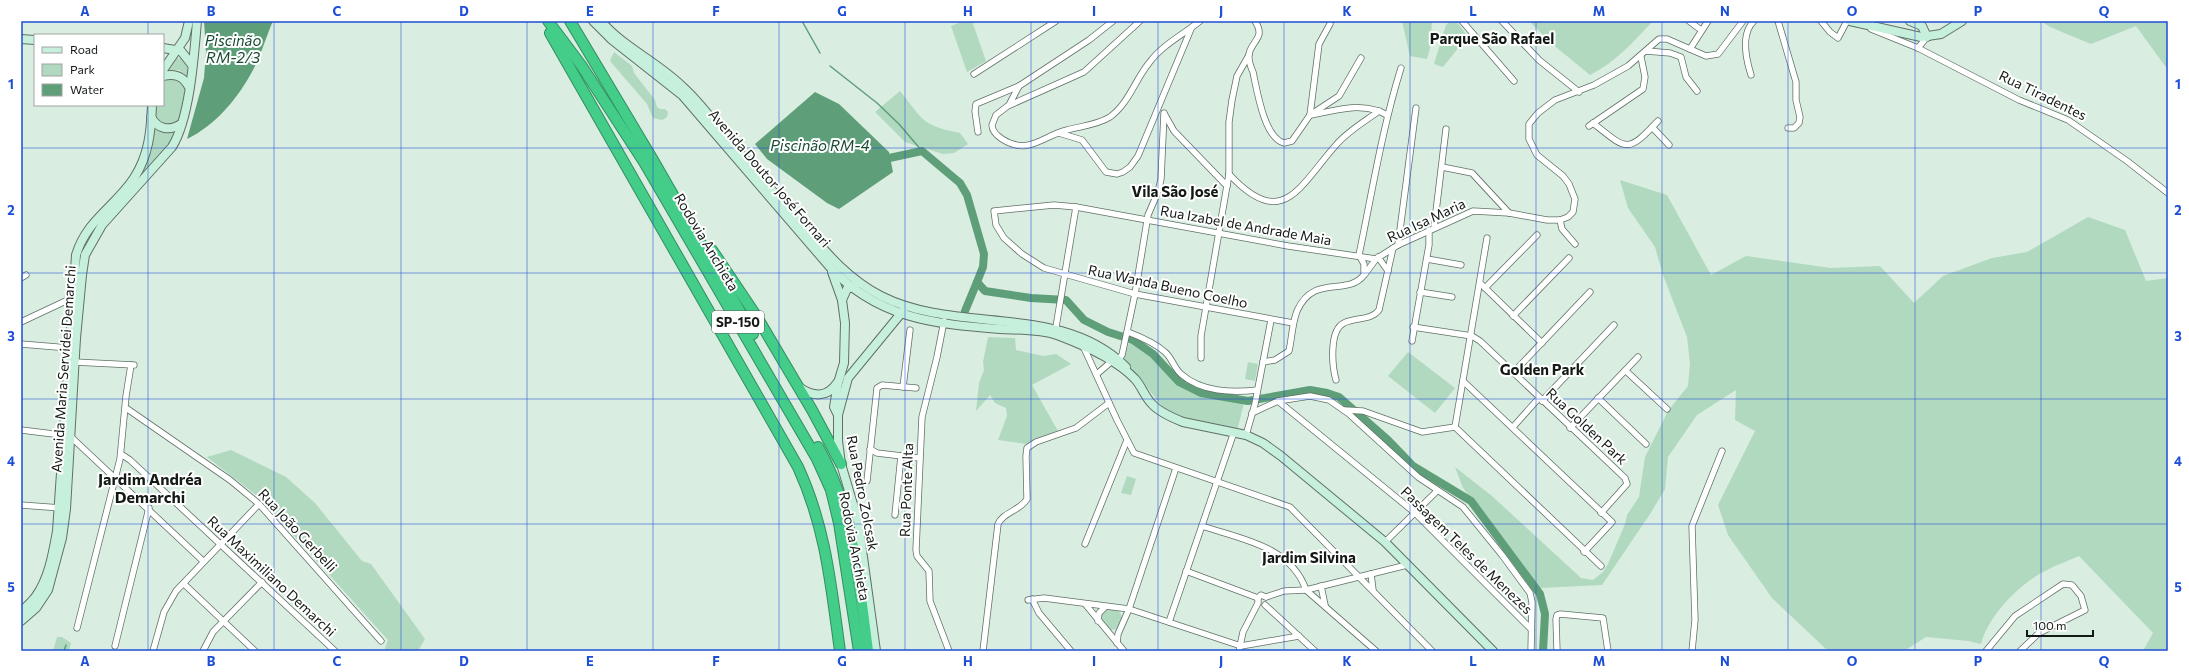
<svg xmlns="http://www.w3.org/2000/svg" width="2189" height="672" font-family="Commissioner,sans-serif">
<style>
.green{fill:#b1d9c0}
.water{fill:#5e9e79}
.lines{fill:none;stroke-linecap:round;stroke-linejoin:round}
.stream{stroke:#5e9e79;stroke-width:1.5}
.river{stroke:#5e9e79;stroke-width:8}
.street-casing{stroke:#607166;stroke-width:7}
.secondary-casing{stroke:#607166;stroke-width:10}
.highway-casing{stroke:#328e60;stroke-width:12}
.street{stroke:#fff;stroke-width:5.5}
.secondary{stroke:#c7f0dc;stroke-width:8}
.highway{stroke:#43cd89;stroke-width:10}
.grid{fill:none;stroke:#1d4ed8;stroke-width:1;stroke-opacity:0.55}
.labels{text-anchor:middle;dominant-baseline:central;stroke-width:4;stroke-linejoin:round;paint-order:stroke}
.shield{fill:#fff;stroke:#5a5e5b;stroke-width:1}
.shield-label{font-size:13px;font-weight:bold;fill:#131915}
.street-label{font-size:14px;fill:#131915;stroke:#fff}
.neighbourhood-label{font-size:15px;font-weight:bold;fill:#131915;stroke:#fff}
.water-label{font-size:15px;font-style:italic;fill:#174a30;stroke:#fff}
.quarter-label{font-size:16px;font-weight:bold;fill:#131915;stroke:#fff}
.neatline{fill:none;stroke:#1d4ed8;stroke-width:1.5}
.grid-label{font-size:13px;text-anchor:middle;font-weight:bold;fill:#1d4ed8}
</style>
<rect width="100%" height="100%" fill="#d9ede0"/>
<g class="green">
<polygon points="964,21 972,21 986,61 967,72 951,26"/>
<polygon points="1402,21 1432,21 1430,48 1427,59 1410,56"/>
<polygon points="1450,21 1456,21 1466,34 1452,42 1459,47 1443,67 1434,64 1446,25"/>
<path d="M1529,21h124c-20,21 -37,41 -63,54l-39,-32z"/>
<polygon points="2041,21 2168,21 2168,70 2136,26 2091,44 2050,27"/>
<polygon points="614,52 632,66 634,73 655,100 657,107 660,109 665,109 668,112 667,117 662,120 653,118 647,104 610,61"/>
<polygon points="177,58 184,59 187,65 187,76 179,70 169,70"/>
<polygon points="178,78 185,87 181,117 176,123 163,126 154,119 153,105 163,105 163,80"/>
<path d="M900,91c24,30 21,34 60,42l8,11 -14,9 -11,1 -38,-12 -30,-30z"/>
<polygon points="155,127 164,133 175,133 172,140 143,173 152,150"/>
<path d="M1620,180l47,15 44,80 35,-19 85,12 49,-2 34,37 29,-27 49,-18 35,-6 61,-35 37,13 21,51 22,-3v373h-25l10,-18 -74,-77c-11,5 -23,9 -34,15 -26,13 -57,45 -64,73l-13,-3 -42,-4 -22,14h-72l-6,-2 -54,-51 -44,-63 -10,-30 37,-74 -20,-11 1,-30 -39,25 -29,42 -3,32 -15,25 -48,71 -62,3 -77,-100 -8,-21 37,29 89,82 12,2 10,-8 5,-8 17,-40 2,-9 12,-18 6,-40 23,-46 20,-25 2,-22 -3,-27 -24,-62 -8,-28 -27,-39z"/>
<polygon points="988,337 1015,338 1016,350 1043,356 1056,354 1071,364 1032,385 1059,433 1026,444 998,440 1007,416 1006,408 995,403 990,395 976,411 979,383 984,370 983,362"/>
<polygon points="1130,341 1152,356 1179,384 1190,390 1244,403 1237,431 1179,418 1163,408 1139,377 1125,364 1123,358"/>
<polygon points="1408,352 1455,388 1435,413 1388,376"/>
<polygon points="1248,362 1258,364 1255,381 1245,379"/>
<polygon points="231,450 286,477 315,503 362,561 371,564 425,639 418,651 384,651 388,640 261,499 207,457"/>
<polygon points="1127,476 1136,479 1131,495 1121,493"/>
<circle cx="1111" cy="619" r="11"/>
<polygon points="57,637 62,637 71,643 69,651 53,651"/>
</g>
<g class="water">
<path d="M204,21h69c-7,16 -12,34 -20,49 -15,28 -37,55 -66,69l17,-61 2,-26z"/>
<polygon points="815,92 839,104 889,152 893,172 839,209 827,203 767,159 755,144"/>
</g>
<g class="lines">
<g class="stream">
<polyline points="802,21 820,53"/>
<polyline points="830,66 877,103 899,124 922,151"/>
<polyline points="64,651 66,645"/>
</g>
<g class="river">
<polyline points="880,160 922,151 960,183 967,195 984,254 983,267 977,282 985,291 1031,298 1066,300 1084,320 1108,332 1133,340 1153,354 1179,382 1201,393 1248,401 1310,390 1327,393 1339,397 1388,440 1413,466 1471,501 1540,594 1545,614 1543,651"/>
<polyline points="965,311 977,282"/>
</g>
<defs>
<g id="street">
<path d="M1255,21c11,17 -3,19 -6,33 -1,5 2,14 4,18 4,18 11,66 31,71l8,-2 18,-26 9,-71 11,-20"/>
<polyline points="1462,21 1514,81"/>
<polyline points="1502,21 1539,60 1579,92"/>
<polyline points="1689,21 1701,30"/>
<polyline points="1778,21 1796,82 1796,100 1800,117 1799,123 1794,128 1788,128"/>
<polyline points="1821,21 1830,32 1838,38 1847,21"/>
<polyline points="1871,29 1918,48 2019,100 2068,120 2127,161 2168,193"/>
<polyline points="1918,48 1927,37"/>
<polyline points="1690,49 1708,21"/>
<polyline points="1646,51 1670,53 1681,57 1686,77 1697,91"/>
<polyline points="974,74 1056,21"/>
<path d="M1751,75c-5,-16 -11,-41 3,-54"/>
<path d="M1019,86l-10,19 -13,10 -4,10c0,6 4,10 10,14 27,17 40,-3 65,-9 15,-4 30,-5 43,-13 19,-14 25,-37 39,-54 13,-18 35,-29 51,-42"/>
<polyline points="1010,105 1084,72 1140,21"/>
<polyline points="1165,115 1174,131 1227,186"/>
<polyline points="1310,115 1339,96 1361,58"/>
<path d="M1311,115c25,-4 42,-12 68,-4"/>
<path d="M1593,123c34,27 34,31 65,-2"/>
<polyline points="1589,126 1643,89 1645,77 1641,57"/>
<polyline points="1652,127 1669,145"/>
<polyline points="978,132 975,111 976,104 1019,86 1089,40 1113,21"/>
<polyline points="1059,133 1082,140 1106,172 1117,174 1123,172 1130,167 1138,156 1191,29"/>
<polyline points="1442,167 1472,173 1509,213"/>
<path d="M1229,174c54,59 71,11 107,-29 12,-14 28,-23 43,-34l8,4"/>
<polyline points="1560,220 1562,229 1575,244"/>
<polyline points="1434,228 1446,129"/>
<polyline points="1398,245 1416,108"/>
<polyline points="1378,257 1388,271"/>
<polyline points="1427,259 1461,265"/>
<polyline points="1365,274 1376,259"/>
<polyline points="21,278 26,275"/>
<polyline points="1480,283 1542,343"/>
<polyline points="1485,288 1537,235"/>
<polyline points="1420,292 1452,297"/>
<polyline points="1513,316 1569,258"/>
<polyline points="944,321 937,357 922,417 916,550 917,556 929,571 930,601 949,651"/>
<polyline points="21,322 72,298"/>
<polyline points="1293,323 1135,294 1044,268 1022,254 1004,238 996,225 994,211 1054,205 1076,207 1288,246 1376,259 1398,245 1473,211 1509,213 1547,220 1560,220 1568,217 1573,212 1575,199 1569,184 1563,176 1537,155 1529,139 1529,124 1538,113 1555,100 1594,85 1628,66 1659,39 1667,39 1706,56 1718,54 1743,21"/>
<polyline points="1413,327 1472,336 1480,341 1625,478 1627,484 1601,513"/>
<path d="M1128,332c13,5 27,11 37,20 7,6 9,16 16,22 20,18 52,19 76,16"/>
<polyline points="1055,333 1076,207"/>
<polyline points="1412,341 1429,245 1429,230"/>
<polyline points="21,344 69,348 72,347"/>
<polyline points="1084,348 1117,420 1134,453 1290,507 1432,651"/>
<polyline points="1201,358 1201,336 1229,174 1229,122 1232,100 1237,76 1249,55"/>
<polyline points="1119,359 1122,355 1135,294 1148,215 1158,192 1161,179 1164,113"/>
<polyline points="74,362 134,365"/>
<path d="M1263,362l12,-2 14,-9c3,-13 3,-27 8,-40 17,-38 50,-14 67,-36v-11l-5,-9c13,-62 23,-126 42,-187"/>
<polyline points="1626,371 1667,409"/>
<polyline points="1513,373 1590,292"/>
<polyline points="1097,374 1112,361"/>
<path d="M1336,380c-4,-14 -7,-50 8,-57 11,-6 27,-2 35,-13l14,-62"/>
<polyline points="1463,381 1612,522 1584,552"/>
<polyline points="903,387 910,330"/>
<polyline points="1598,398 1646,444"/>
<polyline points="1278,401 1414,512 1531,629"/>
<polyline points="1542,401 1614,325"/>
<polyline points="126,408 230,480 259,504 381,641"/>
<polyline points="1344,410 1363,411 1422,432 1455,427"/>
<polyline points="1252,413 1278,401 1310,396 1329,400 1349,414 1418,477 1463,507 1502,555 1530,593 1532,602 1531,651"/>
<polyline points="1455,427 1601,566"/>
<polyline points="1455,427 1487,238"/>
<polyline points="1513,427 1539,398"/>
<polyline points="1570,428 1638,357"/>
<polyline points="21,430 70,436 203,561"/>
<polyline points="1246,435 1255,404 1271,320"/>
<polyline points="870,449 877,453 919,458"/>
<polyline points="121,454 130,460 335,651"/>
<polyline points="867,481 877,388 882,385 916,388"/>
<polyline points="21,505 61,508"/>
<polyline points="895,515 901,456"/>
<path d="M1202,526c39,13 89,20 104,64l70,61"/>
<polyline points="1385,542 1437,491"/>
<polyline points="1085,544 1127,440"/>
<polyline points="1186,571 1258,598"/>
<polyline points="1371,574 1373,590"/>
<polyline points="184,584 255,651"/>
<polyline points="1321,586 1325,605"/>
<polyline points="1266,597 1284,591 1306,590 1407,565"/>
<polyline points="1032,599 1039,613 1071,651"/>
<polyline points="1028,600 1044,598 1129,609 1241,646 1299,636"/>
<polyline points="1086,605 1124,651"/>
<polyline points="1265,605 1315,651"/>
<polyline points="1098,621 1099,613 1105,607"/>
<polyline points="1169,622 1234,432"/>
<polyline points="77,628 120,459 126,396 131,365"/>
<polyline points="1117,643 1118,634 1129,609 1176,468"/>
<polyline points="115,646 149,508"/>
<polyline points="153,651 164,612 176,591 259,504"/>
<polyline points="203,651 213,632 262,582"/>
<path d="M983,651l15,-127c5,-12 22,-13 29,-25l-1,-43 1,-8 9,-6 40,-14 33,-25"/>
<polyline points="1239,651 1243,632 1258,603 1258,598 1261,595 1266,597"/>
<polyline points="1557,651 1556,619 1557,615 1560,614 1603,618 1608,651"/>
<polyline points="1692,651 1695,620 1692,526 1722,451"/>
<polyline points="1986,651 2015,616 2063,584 2072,585 2081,596 2085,610 2039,633 2020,651"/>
</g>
<g id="secondary">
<path d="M593,21l18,18 71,56 147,171c48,52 104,58 171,63 17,1 40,0 57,6 24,9 60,25 78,44 7,8 10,18 17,25 7,8 21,14 31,18l63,13 17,8 18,13 104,86 108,109"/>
<path d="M601,21c23,27 59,42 84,68 16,15 29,33 43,50 23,27 47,55 71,82 25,29 47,57 82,75 77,39 179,6 245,71"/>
<polyline points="1850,21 1921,37 1941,34 1962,21"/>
<polyline points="1910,21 1922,26 1927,37"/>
<polyline points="21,39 35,40"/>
<polyline points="163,48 181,51 192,65"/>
<polyline points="163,70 185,38 189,21"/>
<path d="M163,76c12,-3 20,0 26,11"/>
<path d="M151,117c7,13 19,14 30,7"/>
<polyline points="832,272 842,300"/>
<path d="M799,387c14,10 28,11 38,-4"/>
<polyline points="838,415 834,407 838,383 844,363 845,323 842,300 847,289 855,286"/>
<path d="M21,612c5,-6 11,-10 15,-16 13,-18 17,-43 21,-65l19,-276c11,-36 39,-48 58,-77 15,-23 17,-47 18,-73"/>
<path d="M21,621l15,-13 12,-18 14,-52 4,-29 10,-171 6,-63 3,-20 17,-30 70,-78c18,-29 22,-91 25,-126"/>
<polyline points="876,651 858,521 841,464 838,441 838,415 848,378 903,311"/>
</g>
<g id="highway">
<polyline points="548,21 581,65 644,162 817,459 831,490 839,523 859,651"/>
<polyline points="570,21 653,160 753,334"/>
<path d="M550,33l248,434c28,61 33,119 42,184"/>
<polyline points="712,250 757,317 812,410 841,464"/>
<path d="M818,447c35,61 41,135 50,204"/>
</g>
</defs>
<use href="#street" class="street-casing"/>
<use href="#secondary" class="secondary-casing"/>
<use href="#highway" class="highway-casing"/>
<use href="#street" class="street"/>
<use href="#secondary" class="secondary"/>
<use href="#highway" class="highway"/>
</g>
<path class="grid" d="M148,21v14M274,21v630M401,21v630M527,21v630M653,21v630M779,21v630M905,21v630M1031,21v630M1158,21v630M1284,21v630M1410,21v630M1536,21v630M1662,21v630M1788,21v630M1915,21v630M2041,21v630M148,105v546M21,148h2147M21,273h2147M21,399h2147M21,524h2147"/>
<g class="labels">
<rect class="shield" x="712" y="311" width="52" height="22" rx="3"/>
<g class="shield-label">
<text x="738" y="322">SP-150</text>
</g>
<g class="street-label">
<text transform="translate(2043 95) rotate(26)">Rua Tiradentes</text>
<text transform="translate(770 178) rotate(49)">Avenida Doutor José Fornari</text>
<text transform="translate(1426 220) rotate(-25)">Rua Isa Maria</text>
<text transform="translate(1246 225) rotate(10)">Rua Izabel de Andrade Maia</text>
<text transform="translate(707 242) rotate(59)">Rodovia Anchieta</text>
<text transform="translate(1168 286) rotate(12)">Rua Wanda Bueno Coelho</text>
<text transform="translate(63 369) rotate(-86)">Avenida Maria Servidei Demarchi</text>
<text transform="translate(1587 426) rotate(43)">Rua Golden Park</text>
<text transform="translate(906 490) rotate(-88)">Rua Ponte Alta</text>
<text transform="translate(863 493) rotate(79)">Rua Pedro Zolcsak</text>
<text transform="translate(298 530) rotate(47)">Rua João Gerbelli</text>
<text transform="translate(855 546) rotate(79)">Rodovia Anchieta</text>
<text transform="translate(1467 550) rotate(44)">Passagem Teles de Menezes</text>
<text transform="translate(272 576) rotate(43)">Rua Maximiliano Demarchi</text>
</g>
<g class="neighbourhood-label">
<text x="1492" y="38">Parque São Rafael</text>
<text x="1175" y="191">Vila São José</text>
<text x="1542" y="369">Golden Park</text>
<text x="1309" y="557">Jardim Silvina</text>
</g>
<g class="water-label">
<text x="233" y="40">Piscinão<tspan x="233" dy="17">RM-2/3</tspan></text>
<text x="820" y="145">Piscinão RM-4</text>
</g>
<g class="quarter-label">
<text x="150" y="478">Jardim Andréa<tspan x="150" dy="18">Demarchi</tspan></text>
</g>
</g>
<rect width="2189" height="672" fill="none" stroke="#ffffff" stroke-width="44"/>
<rect x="34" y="34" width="130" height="72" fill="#ffffff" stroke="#a1a3a1"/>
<rect x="42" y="47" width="20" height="6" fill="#c7f0dc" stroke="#a1a3a1"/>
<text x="70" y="54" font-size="12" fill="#131915">Road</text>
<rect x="42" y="64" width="20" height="12" fill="#b1d9c0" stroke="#a1a3a1"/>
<text x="70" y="74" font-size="12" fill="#131915">Park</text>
<rect x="42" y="84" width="20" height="12" fill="#5e9e79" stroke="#a1a3a1"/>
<text x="70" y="94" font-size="12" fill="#131915">Water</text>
<path d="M2027 630v6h66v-6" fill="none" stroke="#131915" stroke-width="2"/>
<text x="2033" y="630" font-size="12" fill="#131915" stroke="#ffffff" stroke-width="3" paint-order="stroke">100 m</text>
<rect x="22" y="22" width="2145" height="628" class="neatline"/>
<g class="grid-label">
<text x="85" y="16">A</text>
<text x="211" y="16">B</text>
<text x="337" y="16">C</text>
<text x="464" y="16">D</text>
<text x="590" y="16">E</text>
<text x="716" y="16">F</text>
<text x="842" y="16">G</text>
<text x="968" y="16">H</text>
<text x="1094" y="16">I</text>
<text x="1221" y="16">J</text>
<text x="1347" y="16">K</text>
<text x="1473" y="16">L</text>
<text x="1599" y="16">M</text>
<text x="1725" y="16">N</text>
<text x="1852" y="16">O</text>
<text x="1978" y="16">P</text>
<text x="2104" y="16">Q</text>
<text x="11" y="89">1</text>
<text x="2178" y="89">1</text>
<text x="11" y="215">2</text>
<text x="2178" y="215">2</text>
<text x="11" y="341">3</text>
<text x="2178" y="341">3</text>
<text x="11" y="466">4</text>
<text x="2178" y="466">4</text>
<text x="11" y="592">5</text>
<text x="2178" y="592">5</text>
<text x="85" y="666">A</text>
<text x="211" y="666">B</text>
<text x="337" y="666">C</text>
<text x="464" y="666">D</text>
<text x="590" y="666">E</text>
<text x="716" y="666">F</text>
<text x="842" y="666">G</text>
<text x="968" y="666">H</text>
<text x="1094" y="666">I</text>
<text x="1221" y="666">J</text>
<text x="1347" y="666">K</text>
<text x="1473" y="666">L</text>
<text x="1599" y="666">M</text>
<text x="1725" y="666">N</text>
<text x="1852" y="666">O</text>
<text x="1978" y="666">P</text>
<text x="2104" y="666">Q</text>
</g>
</svg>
